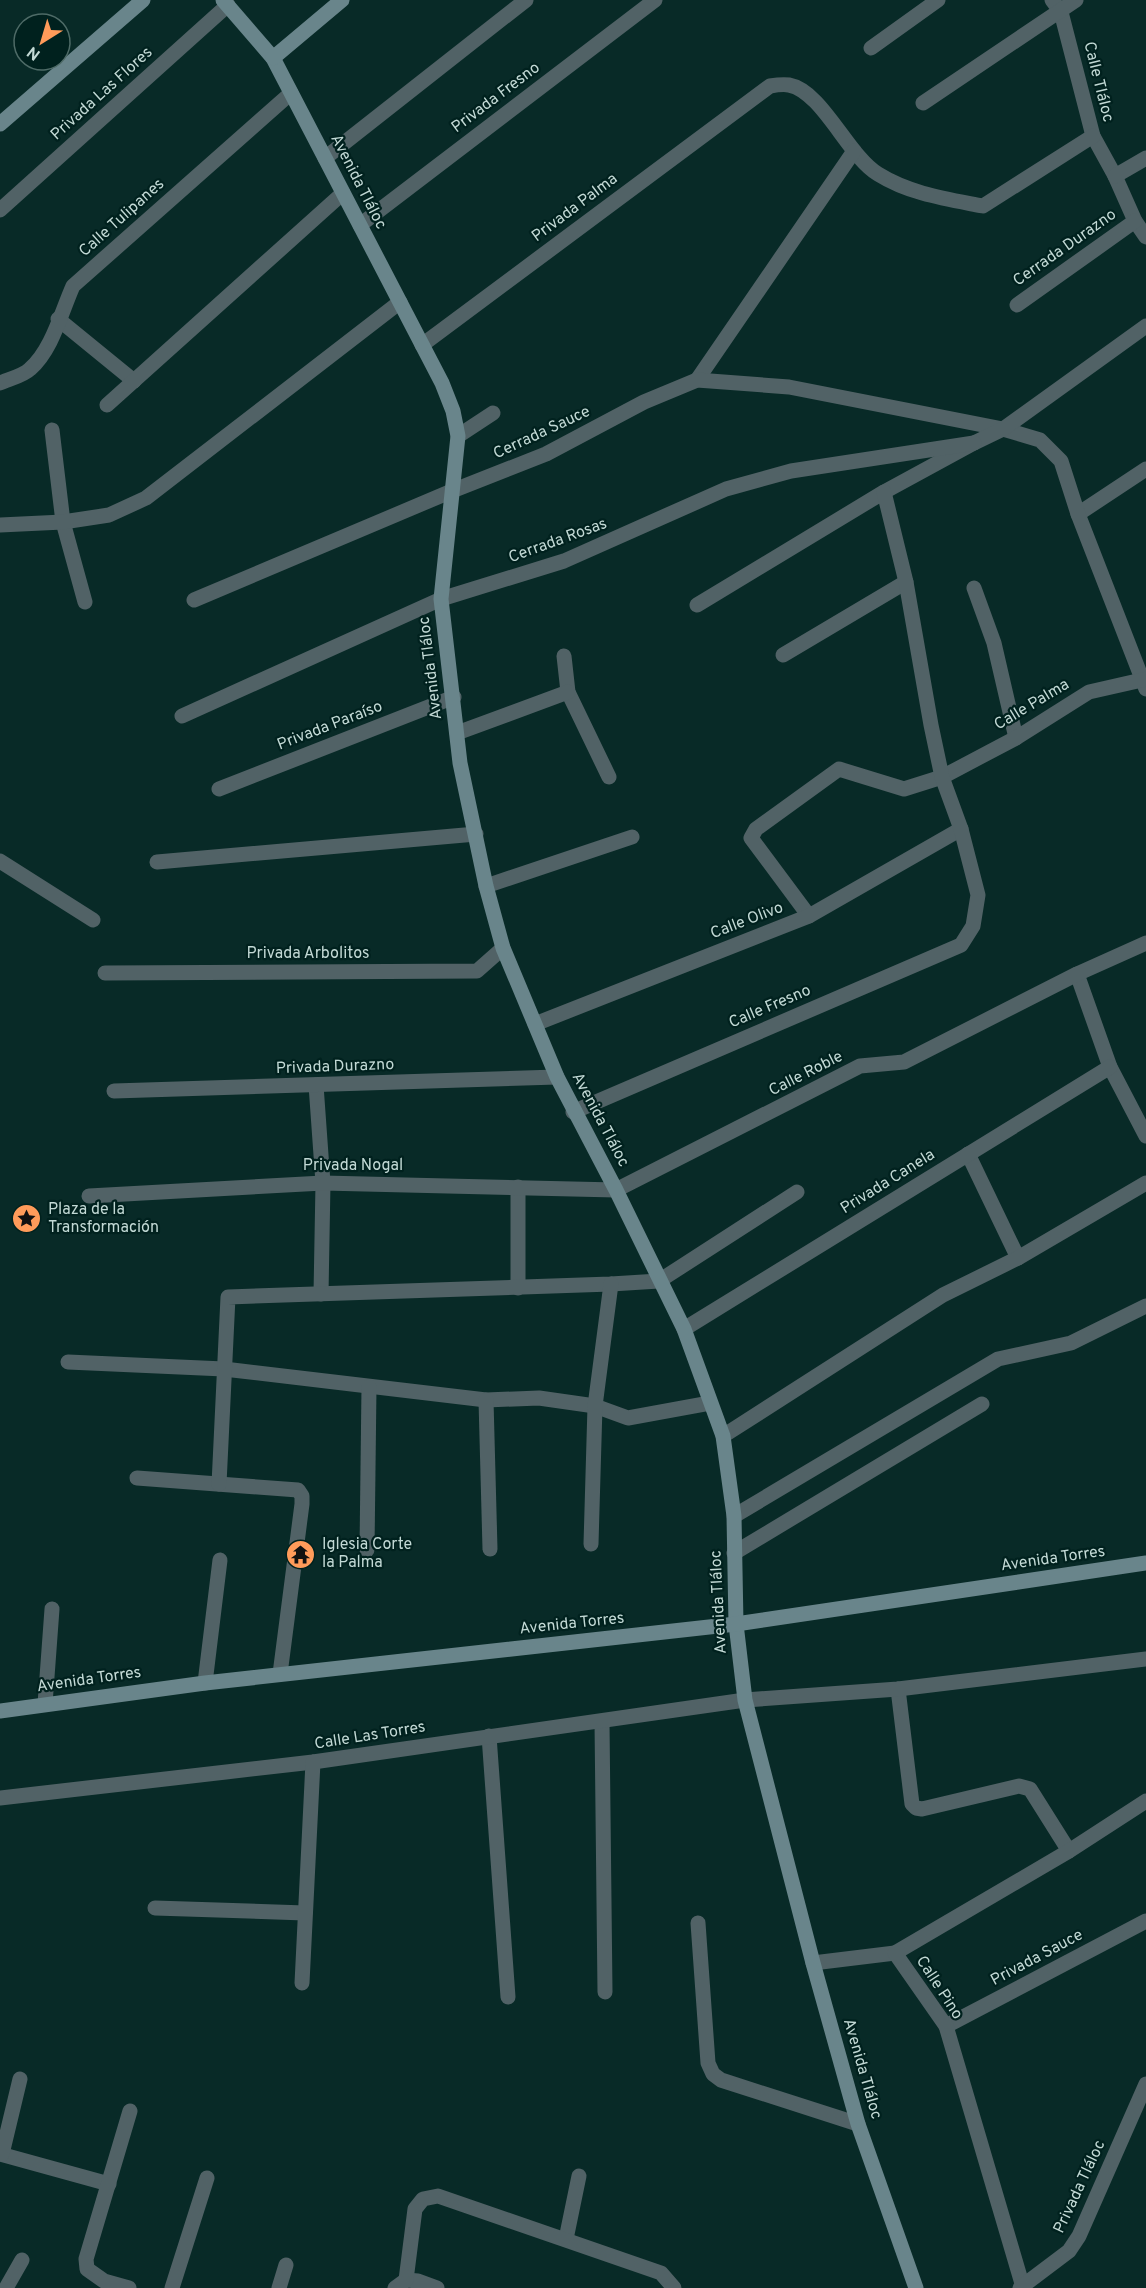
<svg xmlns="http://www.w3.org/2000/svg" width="1146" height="2288" font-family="Overpass,sans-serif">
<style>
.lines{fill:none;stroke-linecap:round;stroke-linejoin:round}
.minor{stroke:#516266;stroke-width:15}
.secondary{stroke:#69858b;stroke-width:15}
.labels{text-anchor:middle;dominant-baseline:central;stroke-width:4.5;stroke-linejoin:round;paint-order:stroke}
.street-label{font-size:16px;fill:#c2d9d5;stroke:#00211e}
.poi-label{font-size:16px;fill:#c2d9d5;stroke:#00211e;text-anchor:start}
</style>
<rect width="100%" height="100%" fill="#082a27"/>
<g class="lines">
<g class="minor">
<polyline points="1052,0 1061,12 1093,136 1115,176 1135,221 1146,237"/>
<polyline points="871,48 938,0"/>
<polyline points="923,103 1076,0"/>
<polyline points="325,158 526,0"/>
<polyline points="1115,176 1146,158"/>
<polyline points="0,210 228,5"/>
<polyline points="360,225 655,0"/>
<polyline points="1017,305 1135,221"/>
<polyline points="58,319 134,381"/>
<path d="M422,345l348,-259c6,-1 13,-2 19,-1 33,6 59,71 89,89 32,20 69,25 105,32l110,-70"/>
<polyline points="697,380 854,151"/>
<path d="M0,383c9,-4 23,-7 30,-14 22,-19 31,-56 43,-83l218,-193"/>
<polyline points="107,405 343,193"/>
<polyline points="52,430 63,522 85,602"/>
<polyline points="458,436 493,413"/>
<polyline points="1078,514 1146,469"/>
<polyline points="0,525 63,522 109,515 146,498 400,302"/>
<polyline points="974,588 994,643 1016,738"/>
<polyline points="194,600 452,491 546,454 644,402 697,380 789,387 1003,429 1040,440 1061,461 1078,514 1146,689"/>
<polyline points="697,605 884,492 974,443 1003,429 1146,326"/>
<polyline points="783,655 906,582"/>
<polyline points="564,656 568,692 609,777"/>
<polyline points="182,716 441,599 564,561 726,489 791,471 974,443"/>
<polyline points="457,733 568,692"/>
<polyline points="219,789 454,697"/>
<polyline points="0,861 93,920"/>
<polyline points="157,862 476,834"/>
<polyline points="486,886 632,837"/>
<polyline points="809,916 751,838 756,829 839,769 904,789 942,777 1016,738 1089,692 1146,679"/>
<polyline points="105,973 477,971 503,948"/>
<polyline points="1077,974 1110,1067 1146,1136"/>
<polyline points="535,1024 809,916 961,829"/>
<polyline points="316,1085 323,1183 321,1294"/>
<polyline points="114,1091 557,1077"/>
<polyline points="573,1112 961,945 973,926 978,895 961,829 942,777 931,725 906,582 884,492"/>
<polyline points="968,1154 1018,1258"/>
<polyline points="518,1187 518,1288"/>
<polyline points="89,1196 323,1183 616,1190 860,1066 904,1062 1077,974 1146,943"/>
<polyline points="684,1329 1110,1067"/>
<polyline points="68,1362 224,1369 486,1400 539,1398 595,1406 628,1418 710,1403"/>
<polyline points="486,1400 490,1549"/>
<polyline points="723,1436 943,1295 1018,1258 1146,1183"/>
<polyline points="137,1478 298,1490 302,1496 302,1504 280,1674"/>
<polyline points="219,1484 228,1297 611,1284 659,1281 797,1192"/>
<polyline points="734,1516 998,1359 1071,1343 1146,1306"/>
<polyline points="591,1544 595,1406 611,1284"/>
<polyline points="367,1550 369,1387"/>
<polyline points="734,1553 982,1404"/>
<polyline points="205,1683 220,1560"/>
<polyline points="898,1689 912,1804 916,1808 922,1809 1019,1786 1030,1789 1069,1851"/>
<polyline points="45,1704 52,1609"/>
<polyline points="602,1722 605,1992"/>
<polyline points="489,1736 508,1997"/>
<polyline points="0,1798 313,1762 745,1700 898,1689 1146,1659"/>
<polyline points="155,1908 305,1913"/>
<polyline points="698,1923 708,2063 713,2074 721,2080 858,2124"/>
<polyline points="813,1963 895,1953"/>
<polyline points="302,1983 313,1762"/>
<polyline points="946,2026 1146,1921"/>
<polyline points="0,2154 109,2184"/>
<polyline points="2,2154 20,2079"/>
<polyline points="566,2239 579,2176"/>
<polyline points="406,2280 418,2281 437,2288"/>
<polyline points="1023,2287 946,2026 895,1953 1069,1851 1146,1801"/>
<polyline points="6,2288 22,2260"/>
<polyline points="129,2288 104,2281 87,2269 86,2259 130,2111"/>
<polyline points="172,2288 207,2178"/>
<polyline points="279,2288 286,2265"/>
<polyline points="395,2288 406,2280 415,2209 423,2199 438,2196 661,2273 674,2288"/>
<polyline points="1020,2288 1069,2251 1079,2236 1146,2084"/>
</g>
<g class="secondary">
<polyline points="223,0 273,58 442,383 453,411 458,436 441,599 460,763 486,886 503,948 557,1077 616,1190 684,1329 723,1436 734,1516 736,1624 745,1700 813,1963 858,2124 916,2288"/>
<polyline points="273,58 342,0"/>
<polyline points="0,124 143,0"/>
<polyline points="0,1711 205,1683 736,1624 1146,1563"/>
</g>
</g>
<defs>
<symbol id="sight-disc" viewBox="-11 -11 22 22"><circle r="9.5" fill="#ff9b5a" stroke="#00211e"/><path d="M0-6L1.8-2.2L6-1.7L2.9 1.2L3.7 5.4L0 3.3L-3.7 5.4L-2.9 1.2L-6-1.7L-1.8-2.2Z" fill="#111"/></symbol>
<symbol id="temple-disc" viewBox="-11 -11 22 22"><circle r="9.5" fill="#ff9b5a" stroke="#00211e"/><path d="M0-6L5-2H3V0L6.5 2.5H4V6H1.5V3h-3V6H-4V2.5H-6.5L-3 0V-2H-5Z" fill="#111"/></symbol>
</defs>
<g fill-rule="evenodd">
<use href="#sight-disc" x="10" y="1202" width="33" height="33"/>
<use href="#temple-disc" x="284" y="1538" width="33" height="33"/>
</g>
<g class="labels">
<g class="street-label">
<text transform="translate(1098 82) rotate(76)">Calle Tláloc</text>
<text transform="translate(102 94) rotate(-42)">Privada Las Flores</text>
<text transform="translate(496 98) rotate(-37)">Privada Fresno</text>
<text transform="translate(358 182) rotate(63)">Avenida Tláloc</text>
<text transform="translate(575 208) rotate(-37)">Privada Palma</text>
<text transform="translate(122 218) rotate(-42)">Calle Tulipanes</text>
<text transform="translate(1065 248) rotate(-35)">Cerrada Durazno</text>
<text transform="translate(542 433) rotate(-25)">Cerrada Sauce</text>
<text transform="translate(558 541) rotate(-20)">Cerrada Rosas</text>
<text transform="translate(431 668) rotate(-97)">Avenida Tláloc</text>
<text transform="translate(1032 705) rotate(-31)">Calle Palma</text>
<text transform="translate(330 726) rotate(-21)">Privada Paraíso</text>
<text transform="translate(747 921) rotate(-21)">Calle Olivo</text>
<text x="308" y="954">Privada Arbolitos</text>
<text transform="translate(770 1007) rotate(-23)">Calle Fresno</text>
<text transform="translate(335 1067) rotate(-2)">Privada Durazno</text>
<text transform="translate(806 1074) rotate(-27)">Calle Roble</text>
<text transform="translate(600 1120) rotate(62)">Avenida Tláloc</text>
<text x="353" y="1166">Privada Nogal</text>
<text transform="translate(888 1182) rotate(-32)">Privada Canela</text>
<text transform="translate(1053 1559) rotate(-8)">Avenida Torres</text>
<text transform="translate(719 1602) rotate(-93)">Avenida Tláloc</text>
<text transform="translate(572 1624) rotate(-6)">Avenida Torres</text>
<text transform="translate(89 1680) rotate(-8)">Avenida Torres</text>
<text transform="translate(370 1736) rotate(-9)">Calle Las Torres</text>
<text transform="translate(1037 1958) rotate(-28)">Privada Sauce</text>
<text transform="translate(939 1988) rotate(57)">Calle Pino</text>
<text transform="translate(862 2069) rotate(74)">Avenida Tláloc</text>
<text transform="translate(1080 2187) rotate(-65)">Privada Tláloc</text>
</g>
<g class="poi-label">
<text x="48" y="1210">Plaza de la<tspan x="48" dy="18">Transformación</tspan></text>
<text x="322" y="1545">Iglesia Corte<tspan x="322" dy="18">la Palma</tspan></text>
</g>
</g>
<g transform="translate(42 42) rotate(217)"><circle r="28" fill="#00211e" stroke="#4e6b67" stroke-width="1.5"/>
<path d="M0-4.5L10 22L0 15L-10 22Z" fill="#ff9b5a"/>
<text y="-9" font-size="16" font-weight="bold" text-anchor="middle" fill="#c2d9d5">N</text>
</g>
</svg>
